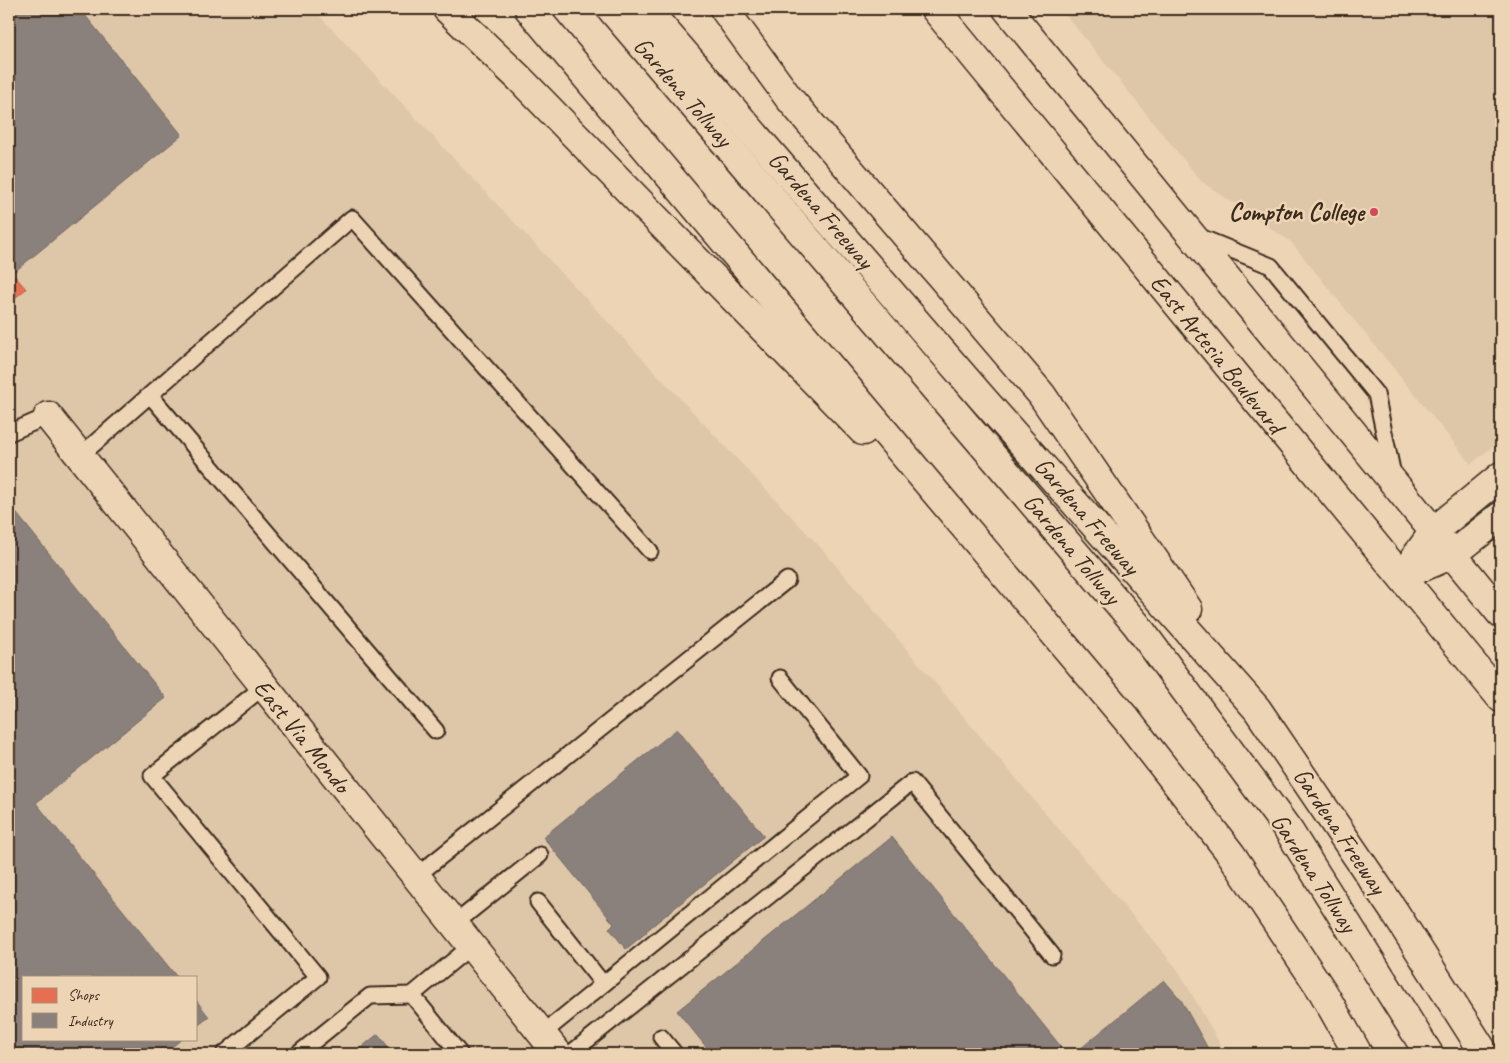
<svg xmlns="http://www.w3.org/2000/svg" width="1510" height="1063" font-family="Caveat,sans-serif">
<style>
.built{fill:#dec6a8;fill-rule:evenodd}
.shops{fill:#e76f51;stroke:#b35a42}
.industry{fill:#8a817c;stroke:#726760}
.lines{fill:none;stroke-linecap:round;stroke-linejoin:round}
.service-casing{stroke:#3b2a1e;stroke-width:19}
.minor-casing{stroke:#3b2a1e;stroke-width:31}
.primary-casing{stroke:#3b2a1e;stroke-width:31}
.motorway-casing{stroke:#3b2a1e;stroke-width:31}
.service{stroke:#edd4b5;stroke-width:15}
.minor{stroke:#edd4b5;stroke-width:28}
.primary{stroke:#edd4b5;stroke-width:28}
.motorway{stroke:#edd4b5;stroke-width:28}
.poi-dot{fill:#d1495b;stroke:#edd4b5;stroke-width:2}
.labels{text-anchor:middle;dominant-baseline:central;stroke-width:5;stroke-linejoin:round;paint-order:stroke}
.street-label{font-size:25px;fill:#3b2a1e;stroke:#edd4b5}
.poi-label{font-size:25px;font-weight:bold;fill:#3b2a1e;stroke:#edd4b5;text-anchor:end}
</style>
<rect width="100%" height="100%" fill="#edd4b5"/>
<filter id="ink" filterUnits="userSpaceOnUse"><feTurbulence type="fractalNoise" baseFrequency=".02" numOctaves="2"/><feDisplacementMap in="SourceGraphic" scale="10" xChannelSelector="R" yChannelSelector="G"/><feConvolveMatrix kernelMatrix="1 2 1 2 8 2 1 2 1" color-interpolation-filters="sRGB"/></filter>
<g filter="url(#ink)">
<g class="built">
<path d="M9,9h304l508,539 357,422 48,84h-1217zM24,977h172v62h-172z"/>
<polygon points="1061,9 1501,9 1501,440 1471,464 1291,242 1201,181"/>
</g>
<polygon class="shops" points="14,275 26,289 9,303 9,279"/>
<g class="industry">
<polygon points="9,9 80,9 182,135 9,276"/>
<polygon points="9,504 166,698 36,803 177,977 24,977 24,1039 182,1039 163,1054 9,1054"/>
<polygon points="677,729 764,836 646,931 647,932 626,949 609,928 614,924 543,837"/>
<polygon points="892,837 1066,1053 712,1054 677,1011"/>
<polygon points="1164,980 1181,1000 1211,1054 1074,1054"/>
<polygon points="196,1000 209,1017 196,1027"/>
<polygon points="378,1034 394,1054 353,1054"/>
</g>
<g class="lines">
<defs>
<g id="service">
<polyline points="1200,237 1271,266 1376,394 1393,475"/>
<polyline points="150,395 436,731"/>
<polyline points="9,433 48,416"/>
<polyline points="80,456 352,218 650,551"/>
<polyline points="415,877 787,580"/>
<polyline points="538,902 603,984"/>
<polyline points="453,925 540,855"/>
<polyline points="542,1034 859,776 780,678"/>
<polyline points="661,1037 675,1054"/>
<polyline points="224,1054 318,977 152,776 263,687"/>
<polyline points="298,1054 370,996 412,995"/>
<polyline points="460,1054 412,995 470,947"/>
<polyline points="570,1054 912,782 1052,955"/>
</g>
<g id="minor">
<polyline points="48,416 558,1054"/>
<polyline points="1402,576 1434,531 1501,476"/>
<polyline points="1402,576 1453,554 1501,516"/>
</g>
<g id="primary">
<polyline points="935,9 1501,698"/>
<polyline points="1007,9 1501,614"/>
</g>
<g id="motorway">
<polyline points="447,9 520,79 863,431"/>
<polyline points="529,9 1127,720 1231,854 1323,992 1358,1054"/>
<polyline points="611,9 1136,624 1289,831 1429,1054"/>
<polyline points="646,9 983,399 1257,709 1394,911 1485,1054"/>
<polyline points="724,9 788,97 1041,394 1188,609"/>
</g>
</defs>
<use href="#service" class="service-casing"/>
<use href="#minor" class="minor-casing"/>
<use href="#primary" class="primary-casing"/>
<use href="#motorway" class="motorway-casing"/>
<use href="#service" class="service"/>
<use href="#minor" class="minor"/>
<use href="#primary" class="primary"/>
<use href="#motorway" class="motorway"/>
</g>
</g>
<circle class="poi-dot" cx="1374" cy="212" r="5"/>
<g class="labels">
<g class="street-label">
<text transform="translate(683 92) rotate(49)">Gardena Tollway</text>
<text transform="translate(821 210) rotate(49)">Gardena Freeway</text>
<text transform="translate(1217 354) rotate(51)">East Artesia Boulevard</text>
<text transform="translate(1087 516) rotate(49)">Gardena Freeway</text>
<text transform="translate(1072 549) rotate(50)">Gardena Tollway</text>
<text transform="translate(302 736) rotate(51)">East Via Mondo</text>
<text transform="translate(1340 831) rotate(56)">Gardena Freeway</text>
<text transform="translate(1314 873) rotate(57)">Gardena Tollway</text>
</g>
<g class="poi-label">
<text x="1364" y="212">Compton College</text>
</g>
</g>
<rect width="1510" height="1063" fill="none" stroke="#edd4b5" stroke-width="30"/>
<rect x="15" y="15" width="1480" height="1033" fill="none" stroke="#3b2a1e" stroke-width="2" filter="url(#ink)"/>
<rect x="22" y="976" width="175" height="65" fill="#edd4b5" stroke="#a69079"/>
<rect x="32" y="988" width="25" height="15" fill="#e76f51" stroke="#a69079"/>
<text x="68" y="1000" font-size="15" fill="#3b2a1e">Shops</text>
<rect x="32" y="1013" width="25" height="15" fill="#8a817c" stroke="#a69079"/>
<text x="68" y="1026" font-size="15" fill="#3b2a1e">Industry</text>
</svg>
